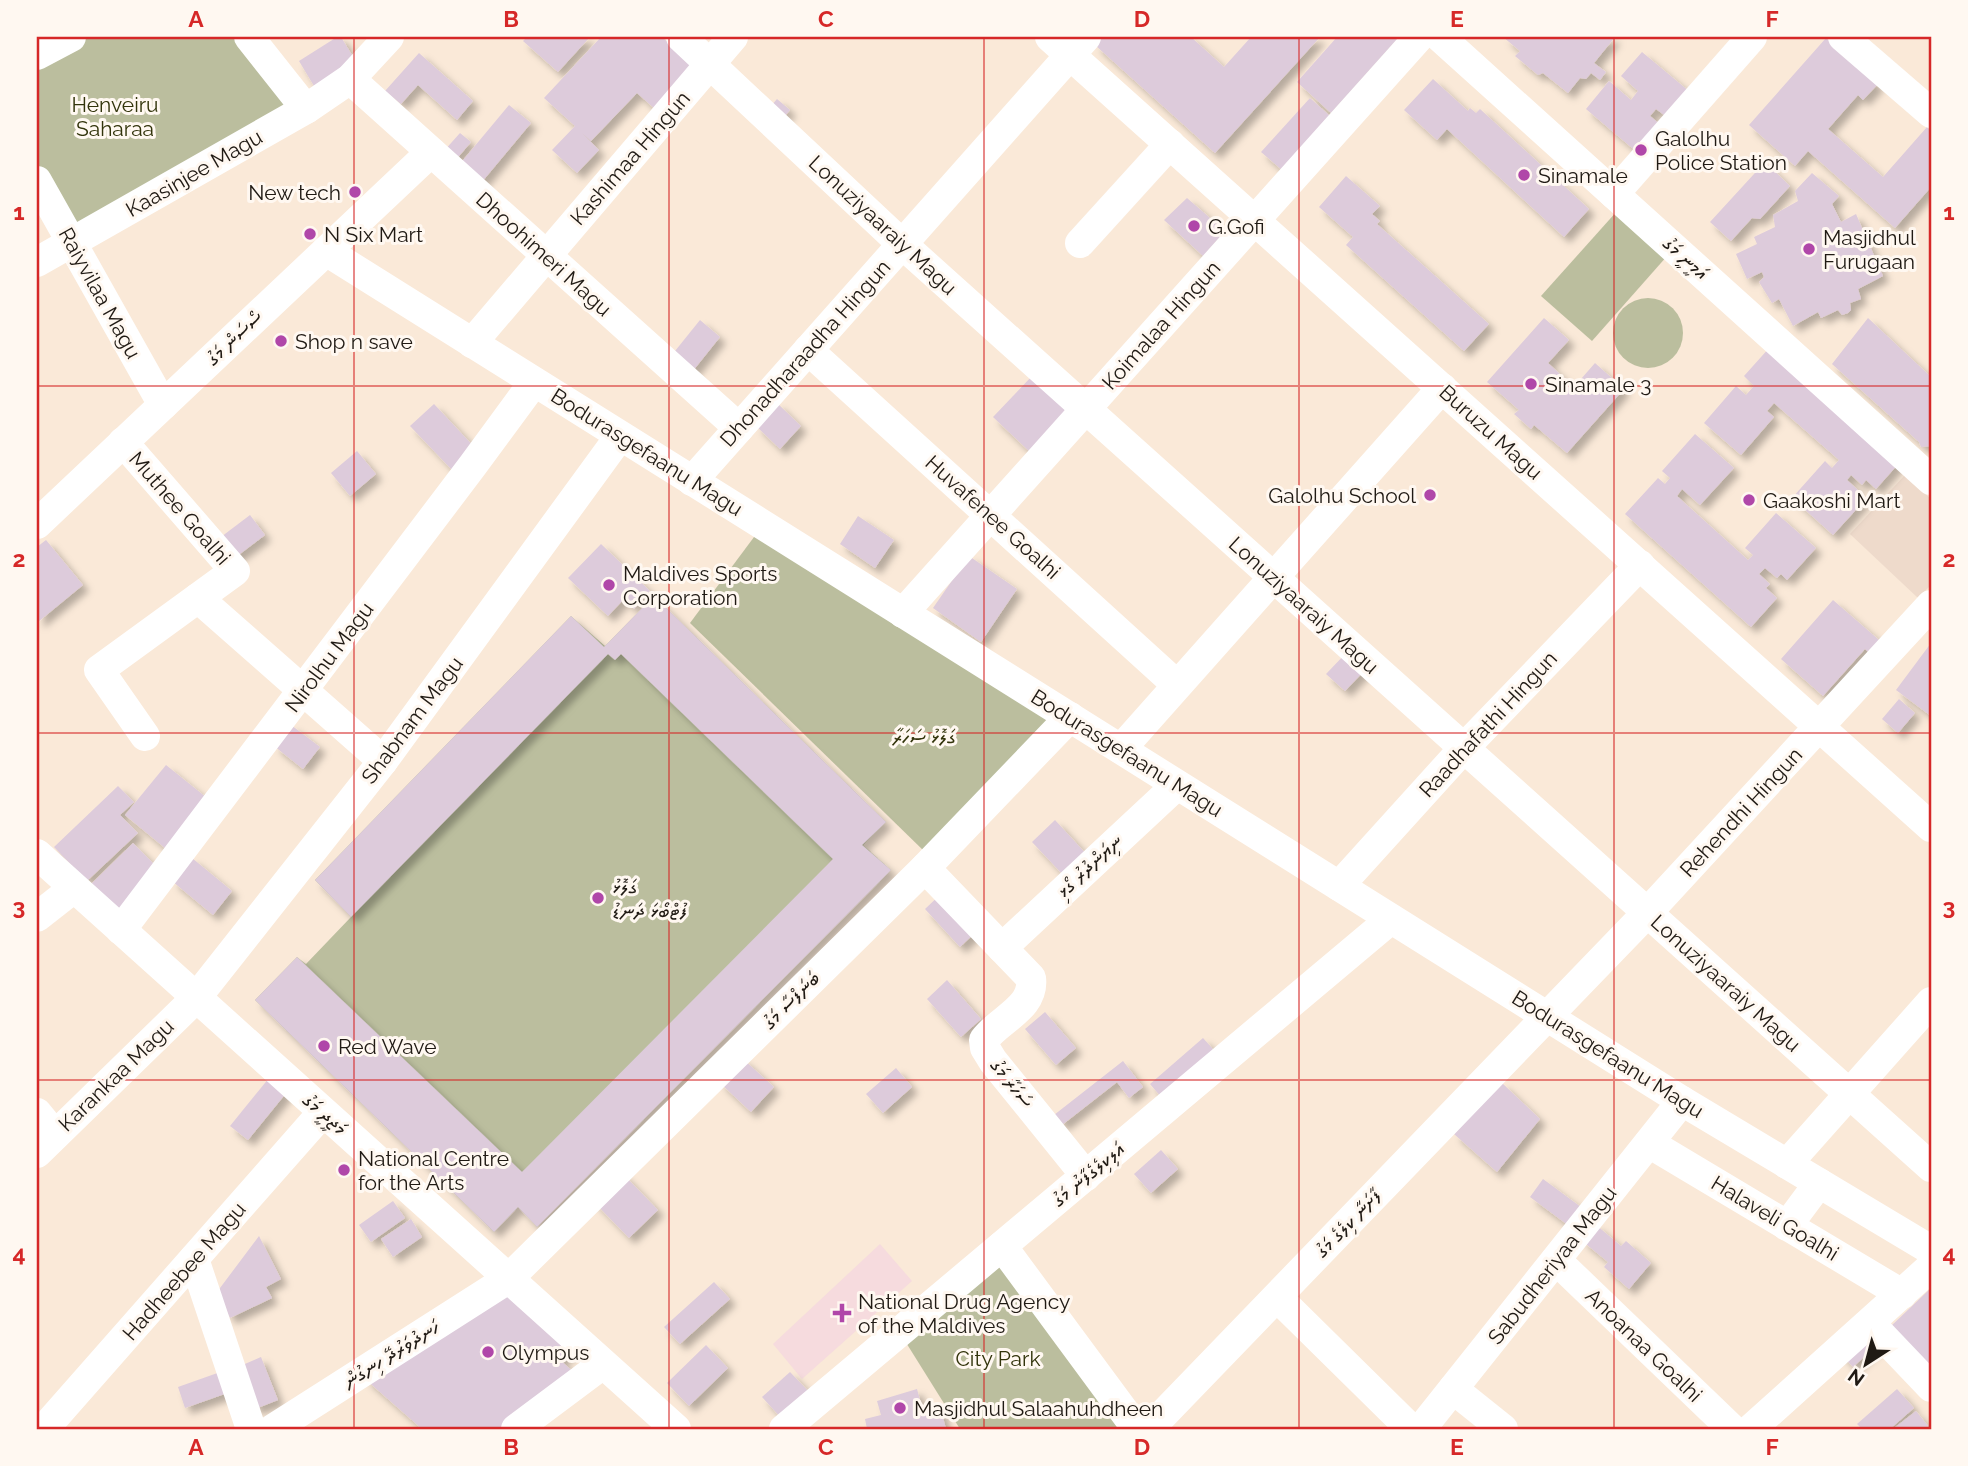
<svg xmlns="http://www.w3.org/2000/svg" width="1968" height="1466" font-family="Raleway,'Noto Sans Thaana',sans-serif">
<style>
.commercial{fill:#eedacb}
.medical{fill:#f6dbde}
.green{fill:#bbbe9e}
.building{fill:#ddcbdb;filter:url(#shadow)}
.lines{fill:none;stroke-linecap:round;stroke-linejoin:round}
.minor{stroke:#fff;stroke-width:30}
.grid{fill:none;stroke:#d62828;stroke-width:2;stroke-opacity:0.55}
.poi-dot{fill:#b047a9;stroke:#fff8f1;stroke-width:2.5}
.labels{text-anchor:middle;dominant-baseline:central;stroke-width:6;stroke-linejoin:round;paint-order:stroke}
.park-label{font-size:21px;fill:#32340b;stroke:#fff8f1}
.poi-label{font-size:21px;fill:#201a14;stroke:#fff8f1;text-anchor:start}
.street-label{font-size:21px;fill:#201a14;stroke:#fff8f1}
.neatline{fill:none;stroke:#d62828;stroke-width:2.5}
.grid-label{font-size:23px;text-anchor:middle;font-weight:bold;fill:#d62828}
</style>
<defs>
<filter id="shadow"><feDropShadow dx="6" dy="6" stdDeviation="3.5" flood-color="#0004"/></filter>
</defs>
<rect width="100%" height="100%" fill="#fae9d8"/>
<polygon class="commercial" points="1905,475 1931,499 1931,585 1918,598 1850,534"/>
<polygon class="medical" points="880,1244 912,1281 802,1379 773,1344"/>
<g class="green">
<polygon points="89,37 237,37 291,107 76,228 37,163 37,66"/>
<polygon points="1618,210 1668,255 1592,341 1541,296"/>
<circle cx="1648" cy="333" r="35"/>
<polygon points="757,533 1054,722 926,853 690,623"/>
<polygon points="654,596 886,822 863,845 891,870 537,1227 518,1207 494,1232 255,1000 297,957 306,964 351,917 315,880 571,616 605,646"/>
<polygon points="1002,1246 1137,1429 960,1429 900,1333"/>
</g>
<g class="building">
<polygon points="337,37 341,37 355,60 314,86 299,61"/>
<polygon points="527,37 590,37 558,72 523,41"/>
<polygon points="601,37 662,37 694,66 655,109 637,93 591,141 582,133 599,150 577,173 552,150 575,126 544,98"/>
<polygon points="1103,37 1191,37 1224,67 1251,37 1320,37 1215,153 1095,45"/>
<polygon points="1337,37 1399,37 1331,113 1297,82"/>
<polygon points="1503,37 1615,37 1594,63 1606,72 1600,80 1591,73 1586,79 1580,78 1568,93 1543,73 1538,75 1515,56 1520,51"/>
<polygon points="1826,38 1878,84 1863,100 1858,95 1828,129 1883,177 1927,127 1931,131 1931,187 1895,228 1808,151 1795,166 1749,125"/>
<polygon points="1642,52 1690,92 1668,118 1656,109 1650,116 1661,125 1638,153 1586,109 1609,81 1631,100 1638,91 1621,76"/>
<polygon points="419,53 473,101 457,120 418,85 401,104 385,91"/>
<polygon points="1433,79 1468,111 1470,108 1476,113 1480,109 1589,209 1564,237 1447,129 1437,140 1404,110"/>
<polygon points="1310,98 1330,116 1282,170 1261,152"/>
<polygon points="777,99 790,110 784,117 771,106"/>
<polygon points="509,105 531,123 481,183 459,165"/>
<polygon points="460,133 471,142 454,162 443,152"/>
<polygon points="1765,162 1790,186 1760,219 1752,218 1731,241 1710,222"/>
<polygon points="1812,173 1839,196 1832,204 1841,222 1856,214 1883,276 1858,289 1861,299 1850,303 1851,310 1848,313 1842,315 1838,310 1821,318 1818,312 1793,326 1779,299 1772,303 1759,282 1764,277 1762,272 1747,279 1736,254 1757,244 1754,237 1775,227 1773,215 1798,201 1795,191"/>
<polygon points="1346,176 1380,206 1372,214 1380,221 1377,224 1489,324 1464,351 1346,245 1353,237 1319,207"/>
<polygon points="1187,198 1225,231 1203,256 1164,220"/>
<polygon points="1544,318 1569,340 1548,363 1574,387 1595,363 1624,389 1567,453 1534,425 1531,429 1514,414 1519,410 1487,382"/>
<polygon points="1868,318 1931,377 1931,446 1921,447 1919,442 1832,364"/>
<polygon points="700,320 720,337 692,372 671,356"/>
<polygon points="1770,347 1900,462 1876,489 1866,480 1862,485 1851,475 1847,480 1858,490 1855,493 1864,501 1833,535 1792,498 1825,461 1832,468 1839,460 1774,403 1767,411 1774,417 1741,455 1704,423 1736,386 1746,395 1754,386 1744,376"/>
<polygon points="1033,375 1068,408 1029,451 993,417"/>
<polygon points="777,403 801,426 780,449 756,426"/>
<polygon points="434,404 478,451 455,473 410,426"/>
<polygon points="1695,434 1734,468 1700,505 1682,489 1677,496 1748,560 1753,555 1745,548 1776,513 1816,548 1787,580 1781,574 1777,578 1765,568 1759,574 1770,584 1766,588 1777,598 1751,627 1625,514 1658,478 1665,484 1670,478 1662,471"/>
<polygon points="357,451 376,474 350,496 331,473"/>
<polygon points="250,515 265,535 232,560 217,540"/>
<polygon points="858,516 894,540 875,568 840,544"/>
<polygon points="46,540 83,585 38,622 37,547"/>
<polygon points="601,544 650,591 634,609 624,599 608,616 568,578"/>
<polygon points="969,556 1017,589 981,642 933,608"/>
<polygon points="654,596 886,822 862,845 891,870 537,1227 518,1207 494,1232 255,1000 297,957 522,1172 833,859 621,654 615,660 608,654 351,917 315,880 571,616 604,647"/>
<polygon points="1833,600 1887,647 1876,659 1865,649 1823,696 1781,659"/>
<polygon points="1931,643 1931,716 1896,690"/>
<polygon points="1348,651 1366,669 1345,691 1326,674"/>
<polygon points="1899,699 1915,713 1898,733 1882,719"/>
<polygon points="291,725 320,747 303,769 274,746"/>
<polygon points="166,765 212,802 171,853 125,815"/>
<polygon points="118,786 134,802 120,815 138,833 87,881 54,847"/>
<polygon points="1055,820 1089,857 1067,879 1032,842"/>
<polygon points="133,843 158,868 117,913 87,888"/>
<polygon points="192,858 232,891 213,915 172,881"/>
<polygon points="944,891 979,929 960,947 925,909"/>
<polygon points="947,980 981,1019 961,1037 927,999"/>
<polygon points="1045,1012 1076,1048 1056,1065 1025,1029"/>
<polygon points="1203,1038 1222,1059 1168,1105 1150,1084"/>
<polygon points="742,1058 774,1087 751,1112 719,1082"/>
<polygon points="1123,1061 1143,1087 1129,1098 1117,1082 1062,1125 1054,1115"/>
<polygon points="896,1068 912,1087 883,1113 866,1094"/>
<polygon points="269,1078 287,1092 248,1140 230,1126"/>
<polygon points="1502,1083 1540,1119 1497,1172 1454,1134"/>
<polygon points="1161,1150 1178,1169 1151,1193 1134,1174"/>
<polygon points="622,1173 658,1210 629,1238 593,1201"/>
<polygon points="1543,1179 1589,1213 1576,1231 1530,1197"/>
<polygon points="393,1201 405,1218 371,1242 359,1225"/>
<polygon points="411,1219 422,1237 393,1257 381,1239"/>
<polygon points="1595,1224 1621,1246 1626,1241 1651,1263 1629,1289 1604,1267 1608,1262 1581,1240"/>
<polygon points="259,1236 281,1279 266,1287 272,1298 230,1318 217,1292"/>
<polygon points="714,1282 730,1299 680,1344 664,1327"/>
<polygon points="511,1283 581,1345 560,1360 577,1375 505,1429 422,1429 364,1378"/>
<polygon points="1931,1288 1931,1372 1889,1328"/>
<polygon points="1885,1338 1853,1367 1838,1351"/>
<polygon points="706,1345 728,1368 689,1406 667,1383"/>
<polygon points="261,1357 278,1400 255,1409 238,1367"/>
<polygon points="226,1370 233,1391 185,1408 178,1387"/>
<polygon points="790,1372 811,1394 783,1420 762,1397"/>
<polygon points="917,1389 923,1411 940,1406 946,1429 867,1429 865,1419 881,1415 877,1401"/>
<polygon points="1897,1389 1914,1408 1890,1429 1862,1429 1857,1424"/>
<polygon points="1916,1411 1928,1426 1924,1429 1893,1429"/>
</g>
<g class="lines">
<g class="minor">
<polyline points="249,37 306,109"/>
<polyline points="681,37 902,244 1931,1167"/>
<polyline points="1050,37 1931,827"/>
<polyline points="1440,37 1931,480"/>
<polyline points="1843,37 1931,113"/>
<polyline points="37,55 71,37"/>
<polyline points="350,79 739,428"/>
<polyline points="37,181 163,405"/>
<polyline points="1614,194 1752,37"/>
<polyline points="1080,243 1170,144"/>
<polyline points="326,251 1682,1101 1931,1250"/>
<polyline points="37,262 306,109 350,79 389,37"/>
<polyline points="472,343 733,37"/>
<polyline points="808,350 1177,685"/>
<polyline points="123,442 235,571 99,670 145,736"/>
<polyline points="692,481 1086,37"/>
<polyline points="37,524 431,152"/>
<polyline points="198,598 383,761"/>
<polyline points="903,613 1419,37"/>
<polyline points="1121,749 1442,388"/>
<polyline points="37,854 676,1429"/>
<path d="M925,868l106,110c4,30 -32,41 -47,62l1,8 8,13 93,115"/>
<polyline points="1339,886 1464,748 1640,565"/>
<polyline points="37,917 74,888"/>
<polyline points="121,930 473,465 534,382"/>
<polyline points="1002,948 1177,785"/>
<polyline points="37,1113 55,1135"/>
<polyline points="1649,1143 1902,1294"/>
<polyline points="37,1153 196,998 383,761 620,436"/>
<polyline points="1787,1164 1931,1002"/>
<polyline points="1787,1226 1819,1183"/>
<polyline points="1002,1246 1137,1429"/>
<polyline points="194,1259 251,1429"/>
<polyline points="1556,1260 1732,1429"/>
<polyline points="1277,1297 1411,1429"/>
<polyline points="1870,1323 1931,1387"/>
<polyline points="1453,1389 1503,1429"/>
<polyline points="44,1429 323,1112"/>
<polyline points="273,1429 508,1279 925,868 1070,717"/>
<polyline points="516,1429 603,1364"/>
<polyline points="784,1429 1391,919"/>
<polyline points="1149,1429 1647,913 1931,605"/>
<polyline points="1421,1429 1682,1101"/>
<polyline points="1751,1429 1931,1267"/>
</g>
</g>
<path class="grid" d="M354,37v1392M669,37v1392M984,37v1392M1299,37v1392M1614,37v1392M37,386h1894M37,733h1894M37,1080h1894"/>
<g class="poi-dot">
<circle cx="1641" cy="150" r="7"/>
<circle cx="1524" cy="175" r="7"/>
<circle cx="355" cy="192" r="7"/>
<circle cx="1194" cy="226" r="7"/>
<circle cx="310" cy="234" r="7"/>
<circle cx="1809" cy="249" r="7"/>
<circle cx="281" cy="341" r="7"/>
<circle cx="1531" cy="384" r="7"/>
<circle cx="1430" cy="495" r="7"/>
<circle cx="1749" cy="500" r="7"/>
<circle cx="609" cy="585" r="7"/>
<circle cx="598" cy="898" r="7"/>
<circle cx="324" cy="1046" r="7"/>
<circle cx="344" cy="1170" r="7"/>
<path d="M838.5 1302.5h7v7h7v7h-7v7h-7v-7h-7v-7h7z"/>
<circle cx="488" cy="1352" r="7"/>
<circle cx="900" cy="1408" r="7"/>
</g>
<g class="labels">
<g class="park-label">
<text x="115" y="104">Henveiru<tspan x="115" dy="24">Saharaa</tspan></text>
<text x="924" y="736">ގަލޮޅު ސަހަރާ</text>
<text x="998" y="1358">City Park</text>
</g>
<g class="poi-label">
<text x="1655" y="138">Galolhu<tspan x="1655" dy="24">Police Station</tspan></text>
<text x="1538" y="175">Sinamale</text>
<text x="341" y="192" text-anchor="end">New tech</text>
<text x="1208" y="226">G.Gofi</text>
<text x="324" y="234">N Six Mart</text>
<text x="1823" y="237">Masjidhul<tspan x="1823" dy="24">Furugaan</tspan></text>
<text x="295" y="341">Shop n save</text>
<text x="1545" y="384">Sinamale 3</text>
<text x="1416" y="495" text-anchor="end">Galolhu School</text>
<text x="1763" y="500">Gaakoshi Mart</text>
<text x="623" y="573">Maldives Sports<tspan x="623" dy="24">Corporation</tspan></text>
<text x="612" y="886">ގަލޮޅު<tspan x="612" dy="24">ފުޓްބޯޅަ ދަނޑު</tspan></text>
<text x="338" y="1046">Red Wave</text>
<text x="358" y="1158">National Centre<tspan x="358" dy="24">for the Arts</tspan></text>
<text x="858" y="1301">National Drug Agency<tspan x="858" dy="24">of the Maldives</tspan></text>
<text x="502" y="1352">Olympus</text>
<text x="914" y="1408">Masjidhul Salaahuhdheen</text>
</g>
<g class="street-label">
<text transform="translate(630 158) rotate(-49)">Kashimaa Hingun</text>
<text transform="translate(194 173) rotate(-30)">Kaasinjee Magu</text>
<text transform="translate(883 225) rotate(43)">Lonuziyaaraiy Magu</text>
<text transform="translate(544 254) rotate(42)">Dhoohimeri Magu</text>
<text transform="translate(1686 258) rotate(42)">އަމީނީ މަގު</text>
<text transform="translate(100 293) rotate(61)">Raiyvilaa Magu</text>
<text transform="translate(1161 325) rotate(-48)">Koimalaa Hingun</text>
<text transform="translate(234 338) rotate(-43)">ސޯސަން މަގު</text>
<text transform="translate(805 353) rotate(-48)">Dhonadharaadha Hingun</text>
<text transform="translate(1491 432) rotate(42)">Buruzu Magu</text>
<text transform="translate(647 452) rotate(32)">Bodurasgefaanu Magu</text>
<text transform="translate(180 508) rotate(49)">Muthee Goalhi</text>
<text transform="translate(993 517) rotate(42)">Huvafenee Goalhi</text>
<text transform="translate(1304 605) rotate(42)">Lonuziyaaraiy Magu</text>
<text transform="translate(329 657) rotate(-53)">Nirolhu Magu</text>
<text transform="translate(412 720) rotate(-53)">Shabnam Magu</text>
<text transform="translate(1488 724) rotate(-47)">Raadhafathi Hingun</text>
<text transform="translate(1127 753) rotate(32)">Bodurasgefaanu Magu</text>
<text transform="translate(1741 812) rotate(-47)">Rehendhi Hingun</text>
<text transform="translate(1089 866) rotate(-43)">ނިޔަންދުރު ގޯޅި</text>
<text transform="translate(1726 983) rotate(42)">Lonuziyaaraiy Magu</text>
<text transform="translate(791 1000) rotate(-45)">ބަނަފްސާ މަގު</text>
<text transform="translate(1608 1054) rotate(32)">Bodurasgefaanu Magu</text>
<text transform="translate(116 1075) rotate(-44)">Karankaa Magu</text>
<text transform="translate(1012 1083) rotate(52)">ސަހަރާ މަގު</text>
<text transform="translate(325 1114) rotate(42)">މަޖީދީ މަގު</text>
<text transform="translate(1088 1174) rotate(-40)">އަލިކިލެގެފާނު މަގު</text>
<text transform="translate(1775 1218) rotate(31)">Halaveli Goalhi</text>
<text transform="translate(1348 1223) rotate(-46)">ފާށަނާ ކިލެގެ މަގު</text>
<text transform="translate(1552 1265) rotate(-52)">Sabudheriyaa Magu</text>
<text transform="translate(184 1271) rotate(-49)">Hadheebee Magu</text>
<text transform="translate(1644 1345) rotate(44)">Anoanaa Goalhi</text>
<text transform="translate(391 1354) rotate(-32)">ހަނދުވަރުދޭ ހިނގުން</text>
</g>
</g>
<rect width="1968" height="1466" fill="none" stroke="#fff8f1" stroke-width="77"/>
<g transform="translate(1866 1364) rotate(216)" stroke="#fff8f1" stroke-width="5" paint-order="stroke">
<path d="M0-5L12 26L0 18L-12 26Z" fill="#201a14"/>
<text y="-10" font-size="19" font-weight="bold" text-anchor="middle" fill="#201a14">N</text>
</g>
<rect x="38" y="38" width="1892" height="1390" class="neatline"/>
<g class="grid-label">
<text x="196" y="27">A</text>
<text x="511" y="27">B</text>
<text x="826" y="27">C</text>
<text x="1142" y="27">D</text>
<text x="1457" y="27">E</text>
<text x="1772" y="27">F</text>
<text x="19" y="220">1</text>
<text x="1949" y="220">1</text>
<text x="19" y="567">2</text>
<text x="1949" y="567">2</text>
<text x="19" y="915">3</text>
<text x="1949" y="915">3</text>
<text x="19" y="1262">4</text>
<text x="1949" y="1262">4</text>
<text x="196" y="1455">A</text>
<text x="511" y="1455">B</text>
<text x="826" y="1455">C</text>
<text x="1142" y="1455">D</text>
<text x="1457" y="1455">E</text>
<text x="1772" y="1455">F</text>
</g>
</svg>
